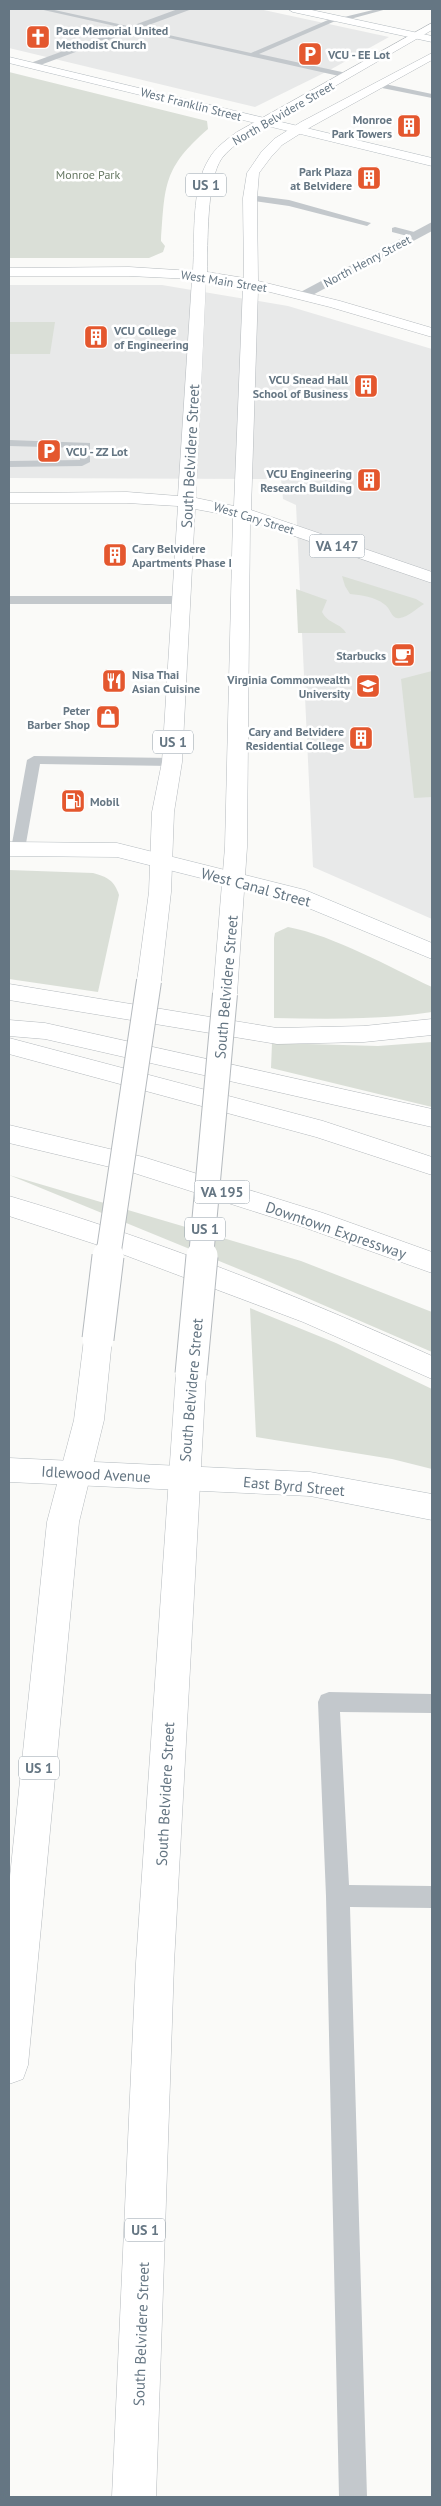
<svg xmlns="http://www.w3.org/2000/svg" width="441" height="2506" font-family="'PT Sans',sans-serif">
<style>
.built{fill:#e8e9e9}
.green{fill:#dadfd7}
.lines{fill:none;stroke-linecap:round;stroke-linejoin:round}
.secondary-casing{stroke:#b3babf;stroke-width:1}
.primary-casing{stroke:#b5babe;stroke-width:1}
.highway-casing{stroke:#b4b9bd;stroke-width:1}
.lane{fill:#c3c8cc;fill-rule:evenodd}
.street{fill:#c3c8cc;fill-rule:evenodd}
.secondary{fill:#fff;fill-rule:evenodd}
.primary{fill:#fff;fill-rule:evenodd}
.highway{fill:#fff;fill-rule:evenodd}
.primary-bridge-far1-casing{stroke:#b5babe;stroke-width:26;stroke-linecap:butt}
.primary-bridge-casing{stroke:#b5babe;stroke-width:33;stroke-linecap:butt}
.primary-bridge-far1{stroke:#fff;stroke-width:24}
.primary-bridge{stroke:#fff;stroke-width:31}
.labels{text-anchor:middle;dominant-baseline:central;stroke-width:5;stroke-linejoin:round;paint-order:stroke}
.far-poi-label{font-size:12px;font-weight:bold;fill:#657683;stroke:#fff;text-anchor:end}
.far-street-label{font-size:12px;fill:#657683;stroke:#fff}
.far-park-label{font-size:12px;fill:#687a64;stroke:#fff}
.shield{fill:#fff;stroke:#939fa8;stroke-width:1}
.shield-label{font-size:14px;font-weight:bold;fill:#657683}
.street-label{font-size:15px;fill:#657683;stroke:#fff}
</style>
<rect width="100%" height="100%" fill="#fafaf8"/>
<g class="built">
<polygon points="9,9 259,9 389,37 328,71 255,107 9,48"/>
<polygon points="9,285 162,285 288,306 432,349 432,919 313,867 296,505 283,499 281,479 9,478"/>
</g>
<g class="green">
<path d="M9,72l198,49 1,8c-45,39 -43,56 -47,112l4,5 -2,6 -14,6h-140z"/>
<polygon points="9,322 55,322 50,354 9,354"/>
<path d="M342,576l74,23 8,5c-7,4 -16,13 -24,14 -9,2 -9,-10 -16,-14 -9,-7 -23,-9 -34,-10l-5,-8z"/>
<path d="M296,589l31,11 -5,12c6,12 19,11 24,21h-48z"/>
<polygon points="432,671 432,797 414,798 401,679"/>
<path d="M9,870l84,3c14,4 21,7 26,22l-21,97 -89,-13z"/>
<path d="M288,927c47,9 101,40 144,60v25c-52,8 -105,7 -158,6v-80l1,-5z"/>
<polygon points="432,1042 432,1107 271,1068 272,1043 378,1046"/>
<polygon points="9,1175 301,1261 432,1312 432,1352 263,1279"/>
<polygon points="250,1308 336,1343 432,1389 432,1469 392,1459 256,1437"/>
</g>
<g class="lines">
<defs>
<g id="secondary">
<polygon points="288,9 307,9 432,36 432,42 293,12"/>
<polygon points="9,57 432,158 432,166 9,63"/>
<polygon points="9,842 117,843 305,890 432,943 432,959 289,900 117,857 9,856"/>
<polygon points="9,1458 310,1472 432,1494 432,1520 310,1496 9,1482"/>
</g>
<g id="primary">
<path d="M432,23v7l-187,108c-8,6 -17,12 -23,20 -16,22 -14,86 -15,114l37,6 -1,-80 4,-25 15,-22 12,-12 27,-17 131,-69v7l-123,68 -27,17 -11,12 -12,16 -2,25 1,83 82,20 92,27v9l-102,-30 -72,-18 -7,221 181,62v11l-182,-62 -3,326 -10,147 -4,5 -8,3 -8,-3 -4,-5 12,-147 8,-331 -38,-7 -13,253 -8,50 -3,80 -10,89 -4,5 -8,3 -8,-3 -4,-5 12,-89 3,-80 10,-50 16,-256 -51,-3h-118v-10l118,-1 51,4 14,-217 -63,-3h-120v-8l120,-1 64,4c2,-33 -2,-84 16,-112 6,-11 17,-19 28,-27zM206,281l37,5 -9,220 -38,-8z"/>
<polygon points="98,1328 108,1331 112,1339 104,1420 79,1522 28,2065 23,2079 9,2084 9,1886 47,1522 74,1420 84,1339 88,1331"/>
<polygon points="191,1363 201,1366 206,1374 174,1963 156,2497 112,2497 136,1963 176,1374 181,1366"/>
</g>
<g id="highway">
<polygon points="9,984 277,1028 364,1026 432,1019 432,1035 364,1042 277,1044 9,1000"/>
<polygon points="9,1020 45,1023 432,1109 432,1127 45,1039 9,1036"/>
<polygon points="9,1038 323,1121 432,1157 432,1175 316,1137 9,1054"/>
<polygon points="9,1125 143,1157 323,1213 432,1252 432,1273 303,1227 131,1172 9,1143"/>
<path d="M9,1196c145,43 286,98 423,160v23l-129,-57 -205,-77 -89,-29z"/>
</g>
</defs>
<use href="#secondary" class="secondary-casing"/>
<use href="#primary" class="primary-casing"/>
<use href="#highway" class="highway-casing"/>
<g class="lane">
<polygon points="39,9 50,9 251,53 335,17 340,18 377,9 387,9 343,21 340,19 259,54 351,74 352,76 348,78"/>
<polygon points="380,83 432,94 432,98 377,87 376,85"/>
<polygon points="250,195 289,200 371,223 367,226 289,206 247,200 247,196"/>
<polygon points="395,227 418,233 419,235 415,238 392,232 392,228"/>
<polygon points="9,440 90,443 90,462 82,466 9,467 9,461 80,460 81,448 9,446"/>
<polygon points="9,596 182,596 188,600 182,604 9,604"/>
<polygon points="34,756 172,758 179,762 172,766 40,764 25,849 18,853 11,849 27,760"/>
<polygon points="329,1692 432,1694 432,1713 340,1712 349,1885 432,1886 432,1908 350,1907 367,2497 339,2497 326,1896 318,1702 321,1695"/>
</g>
<g class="street">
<polygon points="178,9 192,9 35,67 31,68 25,65"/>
<polygon points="432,222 432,231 307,298 302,299 295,295"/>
</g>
<use href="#secondary" class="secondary"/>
<use href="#primary" class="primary"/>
<use href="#highway" class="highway"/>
<defs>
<g id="primary-bridge-far1">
<polyline points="108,1257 149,981"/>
<polyline points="201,1257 225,994"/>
</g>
<g id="primary-bridge">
<polyline points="98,1339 108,1256"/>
<polyline points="191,1374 202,1256"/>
</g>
</defs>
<use href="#primary-bridge-far1" class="primary-bridge-far1-casing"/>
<use href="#primary-bridge" class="primary-bridge-casing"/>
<use href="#primary-bridge-far1" class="primary-bridge-far1"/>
<use href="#primary-bridge" class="primary-bridge"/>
</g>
<defs>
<symbol id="church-square" viewBox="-11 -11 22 22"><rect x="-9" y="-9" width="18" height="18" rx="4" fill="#e4572e" stroke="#fff"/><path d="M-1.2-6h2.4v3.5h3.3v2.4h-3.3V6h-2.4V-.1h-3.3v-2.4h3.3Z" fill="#fff"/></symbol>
<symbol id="parking-square" viewBox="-11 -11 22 22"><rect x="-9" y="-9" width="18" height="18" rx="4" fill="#e4572e" stroke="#fff"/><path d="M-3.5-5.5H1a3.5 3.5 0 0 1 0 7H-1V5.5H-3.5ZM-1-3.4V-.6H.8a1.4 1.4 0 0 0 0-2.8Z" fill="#fff"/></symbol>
<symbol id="building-square" viewBox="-11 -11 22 22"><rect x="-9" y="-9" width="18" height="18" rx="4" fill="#e4572e" stroke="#fff"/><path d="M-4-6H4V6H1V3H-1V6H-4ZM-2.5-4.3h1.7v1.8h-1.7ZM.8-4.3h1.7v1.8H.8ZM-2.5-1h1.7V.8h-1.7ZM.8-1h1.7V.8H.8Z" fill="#fff"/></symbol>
<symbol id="cafe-square" viewBox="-11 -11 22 22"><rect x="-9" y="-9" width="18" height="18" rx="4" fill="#e4572e" stroke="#fff"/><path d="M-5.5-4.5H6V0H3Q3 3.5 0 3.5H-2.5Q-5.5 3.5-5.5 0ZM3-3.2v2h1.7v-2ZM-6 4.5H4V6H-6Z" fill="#fff"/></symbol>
<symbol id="restaurant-square" viewBox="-11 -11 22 22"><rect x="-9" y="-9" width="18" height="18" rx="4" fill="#e4572e" stroke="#fff"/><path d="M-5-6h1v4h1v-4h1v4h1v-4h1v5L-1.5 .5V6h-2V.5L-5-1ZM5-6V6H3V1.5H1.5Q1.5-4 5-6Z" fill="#fff"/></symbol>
<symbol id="university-square" viewBox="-11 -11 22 22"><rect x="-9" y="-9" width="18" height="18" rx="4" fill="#e4572e" stroke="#fff"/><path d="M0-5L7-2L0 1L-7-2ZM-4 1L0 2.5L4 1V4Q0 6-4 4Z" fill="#fff"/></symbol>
<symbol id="shop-square" viewBox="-11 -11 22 22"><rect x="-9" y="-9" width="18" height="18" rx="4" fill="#e4572e" stroke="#fff"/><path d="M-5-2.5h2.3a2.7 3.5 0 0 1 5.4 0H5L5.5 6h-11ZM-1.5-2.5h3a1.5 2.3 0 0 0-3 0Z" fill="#fff"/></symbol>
<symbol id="fuel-square" viewBox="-11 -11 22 22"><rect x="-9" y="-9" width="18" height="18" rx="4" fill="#e4572e" stroke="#fff"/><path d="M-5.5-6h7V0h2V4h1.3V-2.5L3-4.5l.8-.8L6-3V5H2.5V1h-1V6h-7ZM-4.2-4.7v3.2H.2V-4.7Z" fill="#fff"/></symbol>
</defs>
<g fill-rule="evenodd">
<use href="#church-square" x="24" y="23" width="28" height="28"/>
<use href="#parking-square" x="296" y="40" width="28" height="28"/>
<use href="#building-square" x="395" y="112" width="28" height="28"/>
<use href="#building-square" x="355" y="164" width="28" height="28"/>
<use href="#building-square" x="82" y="323" width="28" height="28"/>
<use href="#building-square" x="352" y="372" width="28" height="28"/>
<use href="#parking-square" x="35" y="437" width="28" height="28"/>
<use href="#building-square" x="355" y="466" width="28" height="28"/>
<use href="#building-square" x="101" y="541" width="28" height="28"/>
<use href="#cafe-square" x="389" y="641" width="28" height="28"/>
<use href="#restaurant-square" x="100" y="667" width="28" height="28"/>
<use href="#university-square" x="354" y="672" width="28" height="28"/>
<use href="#shop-square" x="94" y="703" width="28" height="28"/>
<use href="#building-square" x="347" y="724" width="28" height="28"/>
<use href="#fuel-square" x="59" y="787" width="28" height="28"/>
</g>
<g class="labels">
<g class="far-poi-label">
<text x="56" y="30" text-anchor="start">Pace Memorial United<tspan x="56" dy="14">Methodist Church</tspan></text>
<text x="328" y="54" text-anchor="start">VCU - EE Lot</text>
<text x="392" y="119">Monroe<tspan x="392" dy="14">Park Towers</tspan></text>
<text x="352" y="171">Park Plaza<tspan x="352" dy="14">at Belvidere</tspan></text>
<text x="114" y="330" text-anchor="start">VCU College<tspan x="114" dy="14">of Engineering</tspan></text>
<text x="348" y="379">VCU Snead Hall<tspan x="348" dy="14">School of Business</tspan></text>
<text x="66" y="451" text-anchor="start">VCU - ZZ Lot</text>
<text x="352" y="473">VCU Engineering<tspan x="352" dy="14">Research Building</tspan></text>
<text x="132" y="548" text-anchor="start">Cary Belvidere<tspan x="132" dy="14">Apartments Phase I</tspan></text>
<text x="386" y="655">Starbucks</text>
<text x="132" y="674" text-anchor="start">Nisa Thai<tspan x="132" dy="14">Asian Cuisine</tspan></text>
<text x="350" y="679">Virginia Commonwealth<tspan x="350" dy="14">University</tspan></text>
<text x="90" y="710">Peter<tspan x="90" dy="14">Barber Shop</tspan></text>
<text x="344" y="731">Cary and Belvidere<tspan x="344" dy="14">Residential College</tspan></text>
<text x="90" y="801" text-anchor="start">Mobil</text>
</g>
<g class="far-street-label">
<text transform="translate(191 104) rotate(14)">West Franklin Street</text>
<text transform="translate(283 113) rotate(-30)">North Belvidere Street</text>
<text transform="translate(367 261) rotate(-28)">North Henry Street</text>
<text transform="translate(224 281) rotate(9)">West Main Street</text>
<text transform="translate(254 518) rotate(17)">West Cary Street</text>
</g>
<g class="far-park-label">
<text x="88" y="174">Monroe Park</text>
</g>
<g class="shield">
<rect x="186" y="173.5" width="40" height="23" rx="4"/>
<rect x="309.5" y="534.5" width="55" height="23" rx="4"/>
<rect x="153" y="730.5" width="40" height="23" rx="4"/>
<rect x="194.5" y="1180.5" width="55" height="23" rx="4"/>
<rect x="185" y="1217.5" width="40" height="23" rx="4"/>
<rect x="19" y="1756.5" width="40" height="23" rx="4"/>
<rect x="125" y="2218.5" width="40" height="23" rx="4"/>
</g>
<g class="shield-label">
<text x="206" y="185">US 1</text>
<text x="337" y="546">VA 147</text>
<text x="173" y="742">US 1</text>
<text x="222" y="1192">VA 195</text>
<text x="205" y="1229">US 1</text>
<text x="39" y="1768">US 1</text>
<text x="145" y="2230">US 1</text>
</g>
<g class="street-label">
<text transform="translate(190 456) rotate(-87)">South Belvidere Street</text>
<text transform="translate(256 887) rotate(15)">West Canal Street</text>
<text transform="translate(226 987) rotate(-85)">South Belvidere Street</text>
<text transform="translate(336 1230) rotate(19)">Downtown Expressway</text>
<text transform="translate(191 1390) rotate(-85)">South Belvidere Street</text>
<text transform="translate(96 1474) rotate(3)">Idlewood Avenue</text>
<text transform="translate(294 1486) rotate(5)">East Byrd Street</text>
<text transform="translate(165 1794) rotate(-87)">South Belvidere Street</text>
<text transform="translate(141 2334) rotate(-88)">South Belvidere Street</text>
</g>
</g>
<rect width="441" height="2506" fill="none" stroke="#657683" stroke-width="20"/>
</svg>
